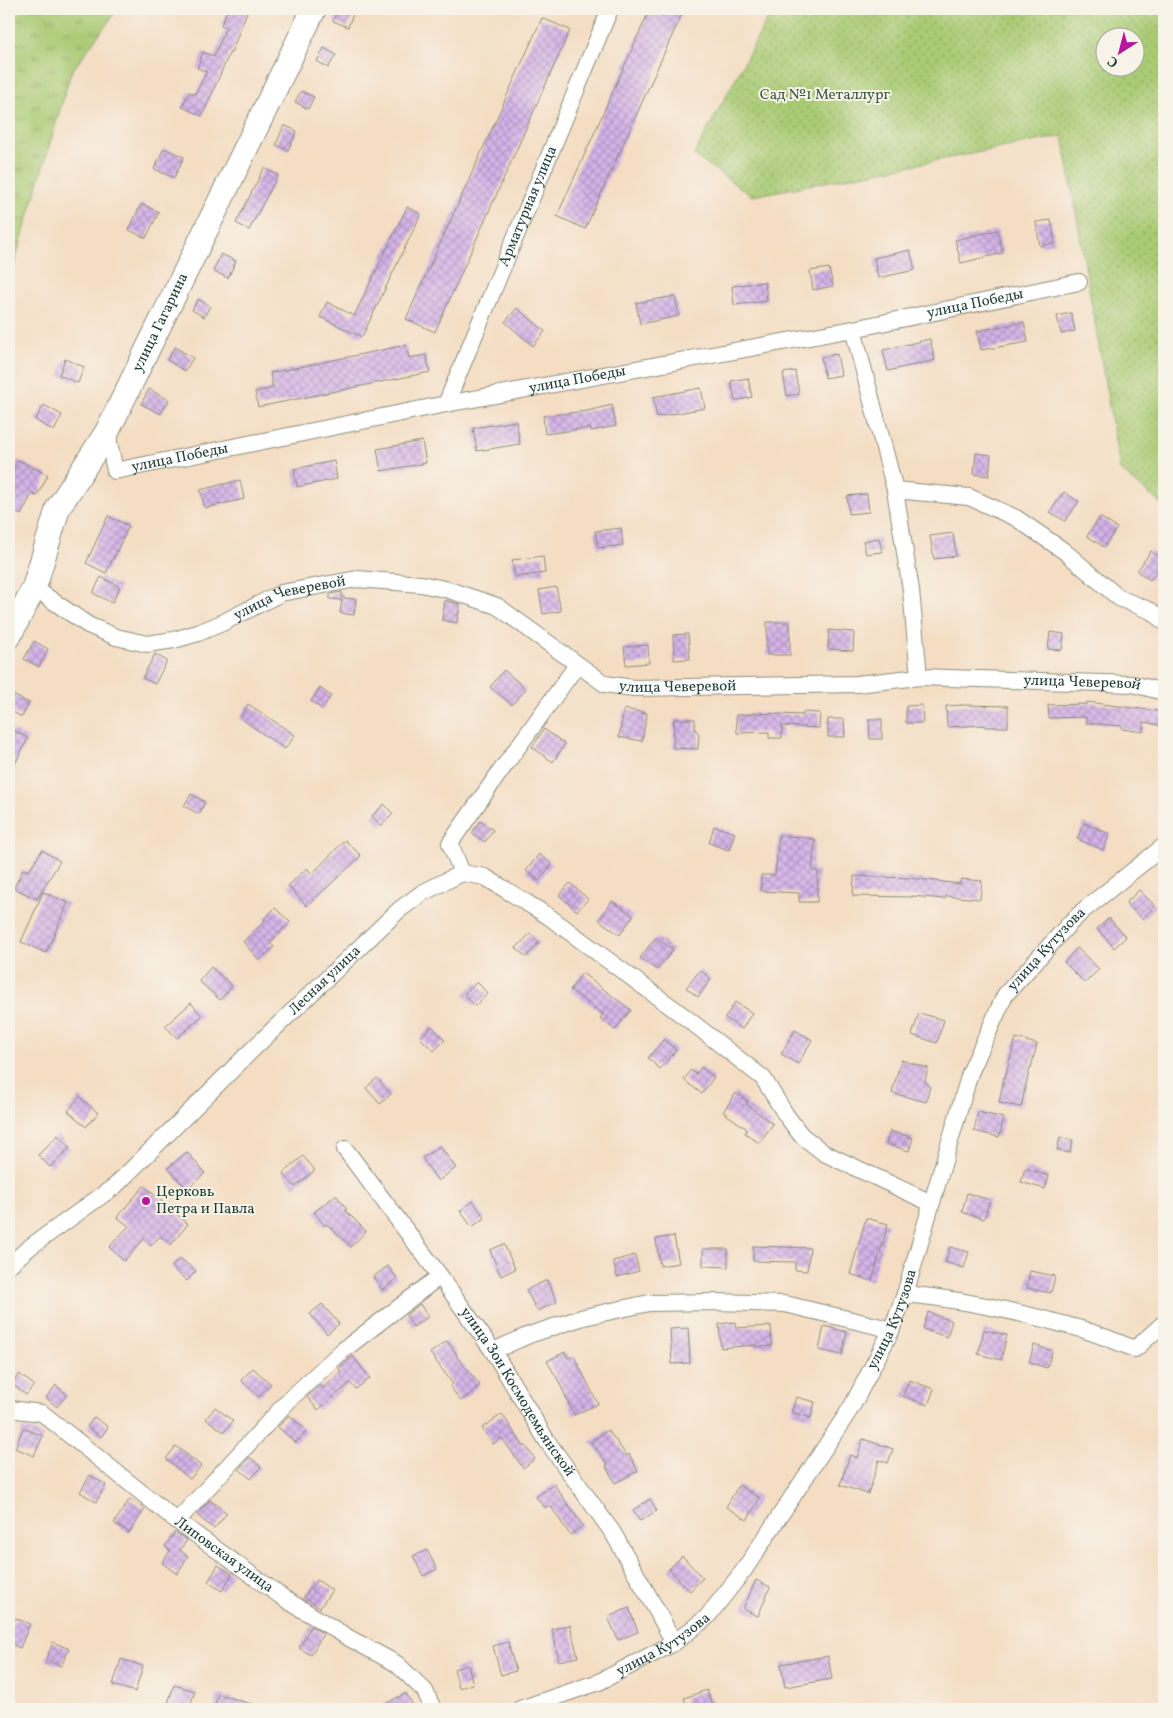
<svg xmlns="http://www.w3.org/2000/svg" width="1173" height="1718" font-family="Vollkorn,serif">
<style>
.grass{fill:url(#grass-tufts);stroke:#648454}
.garden{fill:url(#garden-dots);stroke:#648454;fill-rule:evenodd}
.building{fill:url(#building-cross-hatch)}
.lines{fill:none;stroke-linecap:round;stroke-linejoin:round}
.street-casing{stroke:#8a8d7c;stroke-width:18}
.secondary-casing{stroke:#8a8d7c;stroke-width:26}
.street{stroke:#fff;stroke-width:16}
.secondary{stroke:#fff;stroke-width:24}
.poi-dot{fill:#b5179e;stroke:#f7f3e8;stroke-width:2}
.labels{text-anchor:middle;dominant-baseline:central;stroke-width:4;stroke-linejoin:round;paint-order:stroke}
.park-label{font-size:15px;fill:#3b5941;stroke:#f7f3e8}
.street-label{font-size:15px;fill:#1f3d34;stroke:#f7f3e8}
.poi-label{font-size:15px;fill:#1f3d34;stroke:#f7f3e8;text-anchor:start}
</style>
<defs>
<pattern id="grass-tufts" width="24" height="20" patternUnits="userSpaceOnUse" patternTransform="scale(1.25)"><rect width="24" height="20" fill="#aacb74"/><path d="M3 7l-1-3M5 7V3M7 7l1-3M15 17l-1-3M17 17v-4M19 17l1-3" fill="none" stroke="#8aa660"/></pattern>
<pattern id="garden-dots" width="8" height="8" patternUnits="userSpaceOnUse" patternTransform="scale(1.25)"><rect width="8" height="8" fill="#aacb74"/><path d="M2 2h.1M6 6h.1" fill="none" stroke="#8aa660" stroke-width="1.8" stroke-linecap="round"/></pattern>
<pattern id="building-cross-hatch" width="8" height="8" patternUnits="userSpaceOnUse" patternTransform="scale(1.25)"><rect width="8" height="8" fill="#d6b3e9"/><path d="M0 0l8 8M0 8l8-8" fill="none" stroke="#ad93be"/></pattern>
</defs>
<rect width="100%" height="100%" fill="#f7f3e8"/>
<filter id="ink" filterUnits="userSpaceOnUse"><feTurbulence type="fractalNoise" baseFrequency=".02" numOctaves="2"/><feDisplacementMap in="SourceGraphic" scale="10" xChannelSelector="R" yChannelSelector="G"/><feConvolveMatrix kernelMatrix="1 2 1 2 8 2 1 2 1" color-interpolation-filters="sRGB"/></filter>
<filter id="wash" filterUnits="userSpaceOnUse"><feTurbulence type="fractalNoise" baseFrequency=".0096" numOctaves="4" result="noise"/><feDisplacementMap in="SourceGraphic" scale="20" xChannelSelector="R" yChannelSelector="G"/><feGaussianBlur stdDeviation="1.12" result="paint"/><feColorMatrix in="noise" values="0 0 0 0 0 0 0 0 0 0 0 0 0 0 0 0 0 1.4 0 .05"/><feComposite in="paint" operator="in"/></filter>
<g filter="url(#wash)">
<rect width="100%" height="100%" fill="#f4ddc3"/>
<polygon class="grass" points="9,9 118,9 71,72 9,282"/>
<path class="garden" d="M773,9h391v497l-44,-36 -57,-334 -311,60 -58,-41zM1106,38h30v30h-30z"/>
<g id="blocks">
<g class="building">
<polygon points="228,9 248,9 231,53 230,52 202,116 182,107 189,92 195,94 207,72 197,68 203,52 214,57 226,27 221,25"/>
<polygon points="338,9 353,14 348,27 333,21"/>
<polygon points="650,9 684,9 585,229 557,216"/>
<polygon points="542,18 570,30 435,332 406,319"/>
<polygon points="324,48 336,55 328,68 317,61"/>
<polygon points="301,91 314,97 308,109 295,102"/>
<polygon points="284,125 297,131 288,150 276,145"/>
<polygon points="164,148 184,157 174,178 154,169"/>
<polygon points="264,168 278,175 249,230 236,223"/>
<polygon points="141,204 159,212 146,238 129,230"/>
<polygon points="407,207 421,214 362,337 320,317 327,302 354,316"/>
<polygon points="1051,220 1055,243 1040,246 1036,222"/>
<polygon points="997,230 1003,253 961,263 955,240"/>
<polygon points="910,250 915,270 878,278 874,258"/>
<polygon points="221,254 236,261 228,278 213,271"/>
<polygon points="829,268 833,286 813,290 810,271"/>
<polygon points="765,282 767,301 734,305 732,286"/>
<polygon points="675,296 679,316 640,324 636,303"/>
<polygon points="198,299 210,306 204,317 192,310"/>
<polygon points="517,308 545,331 533,346 505,322"/>
<polygon points="1071,313 1075,331 1061,334 1057,316"/>
<polygon points="1024,322 1028,342 981,350 977,331"/>
<polygon points="930,339 935,360 888,371 883,350"/>
<polygon points="406,345 409,358 426,355 430,372 258,407 255,392 273,388 270,373"/>
<polygon points="175,347 193,358 185,371 167,360"/>
<polygon points="837,354 841,375 825,378 821,357"/>
<polygon points="65,359 84,367 78,383 59,375"/>
<polygon points="795,371 799,394 787,396 783,373"/>
<polygon points="748,378 752,397 735,401 731,381"/>
<polygon points="701,388 705,408 657,417 653,397"/>
<polygon points="149,389 169,400 161,414 141,404"/>
<polygon points="44,405 62,415 54,431 35,420"/>
<polygon points="612,405 616,426 591,431 590,428 545,434 543,416 587,411"/>
<polygon points="516,421 520,444 477,451 473,428"/>
<polygon points="422,441 426,463 381,471 377,449"/>
<polygon points="976,453 991,455 989,476 974,474"/>
<polygon points="18,460 48,475 37,496 32,494 21,515 9,508 9,479"/>
<polygon points="334,461 337,479 297,487 294,469"/>
<polygon points="240,480 244,499 205,508 200,490"/>
<polygon points="1064,492 1079,502 1065,521 1050,512"/>
<polygon points="867,494 869,512 849,514 847,496"/>
<polygon points="108,516 129,526 106,573 86,563"/>
<polygon points="1100,517 1117,528 1104,547 1087,536"/>
<polygon points="621,528 623,545 598,548 595,531"/>
<polygon points="953,533 956,556 934,559 930,536"/>
<polygon points="879,538 882,552 866,554 863,541"/>
<polygon points="1151,551 1164,561 1150,580 1137,571"/>
<polygon points="543,556 545,573 515,577 512,560"/>
<polygon points="101,577 120,587 112,603 93,593"/>
<polygon points="556,587 561,611 543,614 539,590"/>
<polygon points="342,592 342,598 356,599 354,615 340,613 342,600 330,599 330,594"/>
<polygon points="445,600 460,604 457,623 442,620"/>
<rect x="767" y="622" width="23" height="33"/>
<polygon points="829,630 854,632 853,651 828,649"/>
<polygon points="1050,632 1064,634 1062,650 1048,649"/>
<polygon points="688,634 690,659 674,660 673,635"/>
<polygon points="34,641 48,649 39,667 24,659"/>
<polygon points="648,645 649,663 626,665 624,647"/>
<polygon points="155,654 167,661 155,684 142,678"/>
<polygon points="504,670 526,689 512,705 490,687"/>
<polygon points="320,688 331,696 322,709 311,701"/>
<polygon points="9,693 29,703 22,717 9,710"/>
<polygon points="1087,702 1164,712 1164,726 1144,722 1143,732 1122,729 1122,726 1086,723 1086,717 1049,718 1048,705 1087,704"/>
<polygon points="248,704 295,735 285,749 240,718"/>
<polygon points="922,705 923,723 906,723 906,706"/>
<polygon points="964,705 1008,706 1008,727 985,727 985,725 947,727 946,706"/>
<polygon points="624,709 647,713 642,741 619,737"/>
<polygon points="803,712 820,713 819,728 782,726 782,738 769,738 769,732 737,733 736,715 752,714 752,713 803,715"/>
<polygon points="674,719 695,719 695,729 699,734 698,749 673,748"/>
<polygon points="828,719 844,719 845,737 828,737"/>
<polygon points="869,719 882,719 882,739 870,739"/>
<polygon points="544,729 565,744 553,762 532,747"/>
<polygon points="13,730 28,738 9,776 9,738"/>
<polygon points="191,794 205,802 199,814 184,806"/>
<polygon points="384,804 393,814 381,826 372,816"/>
<polygon points="480,821 493,830 485,842 472,833"/>
<polygon points="1084,823 1110,834 1103,850 1077,839"/>
<polygon points="714,826 735,833 729,850 709,843"/>
<polygon points="779,835 815,839 812,871 818,871 817,902 799,902 799,893 761,891 761,875 775,875"/>
<polygon points="345,840 361,856 307,906 288,886 307,868 312,874"/>
<polygon points="42,850 60,861 37,899 14,888 23,869 29,871"/>
<polygon points="539,854 552,864 539,881 526,871"/>
<polygon points="854,876 910,878 960,884 961,879 982,881 980,899 946,896 945,899 912,896 912,897 853,896"/>
<polygon points="570,883 588,899 577,911 559,895"/>
<polygon points="1139,890 1155,906 1142,919 1126,903"/>
<polygon points="43,892 68,903 46,953 21,942"/>
<polygon points="612,901 633,916 620,935 599,920"/>
<polygon points="275,908 290,922 270,943 274,947 259,960 243,942 265,921 264,919"/>
<polygon points="1109,918 1126,937 1114,948 1097,929"/>
<polygon points="530,934 539,942 526,957 516,948"/>
<polygon points="656,937 673,950 657,970 640,958"/>
<polygon points="1077,948 1099,969 1085,983 1064,962"/>
<polygon points="211,967 232,986 220,1000 199,981"/>
<polygon points="700,970 711,979 698,997 686,988"/>
<polygon points="582,973 631,1010 615,1030 600,1018 603,1014 570,990"/>
<polygon points="477,982 488,994 475,1006 464,994"/>
<polygon points="735,1002 752,1013 742,1029 725,1018"/>
<polygon points="191,1003 202,1016 177,1038 165,1026"/>
<polygon points="919,1013 944,1020 937,1043 912,1035"/>
<polygon points="432,1026 445,1040 434,1051 420,1038"/>
<polygon points="795,1030 812,1040 798,1064 781,1054"/>
<polygon points="1016,1038 1037,1044 1031,1068 1030,1067 1021,1107 999,1103 1004,1077 1005,1077"/>
<polygon points="664,1039 676,1050 660,1069 648,1058"/>
<polygon points="901,1060 928,1068 925,1081 930,1086 926,1102 892,1093"/>
<polygon points="701,1067 714,1077 702,1094 684,1080 691,1070 696,1074"/>
<polygon points="377,1078 391,1094 380,1104 366,1088"/>
<polygon points="736,1093 748,1102 746,1104 773,1124 759,1143 745,1133 747,1129 723,1112"/>
<polygon points="80,1097 98,1113 86,1127 68,1111"/>
<polygon points="978,1112 1004,1118 999,1137 974,1131"/>
<polygon points="890,1131 913,1138 909,1151 886,1144"/>
<polygon points="58,1135 70,1148 50,1167 38,1155"/>
<polygon points="1060,1137 1073,1140 1070,1153 1057,1150"/>
<polygon points="440,1146 456,1168 438,1181 422,1158"/>
<polygon points="187,1152 205,1173 187,1189 168,1168"/>
<polygon points="303,1156 315,1170 295,1187 283,1173"/>
<polygon points="1025,1168 1049,1176 1045,1189 1021,1182"/>
<polygon points="144,1186 188,1224 171,1245 160,1236 151,1246 144,1239 124,1261 109,1247 129,1226 117,1217"/>
<polygon points="967,1193 990,1200 984,1219 962,1212"/>
<polygon points="336,1195 347,1209 345,1210 366,1231 351,1247 327,1224 325,1226 314,1212"/>
<polygon points="473,1201 485,1218 472,1227 460,1211"/>
<polygon points="866,1218 888,1224 872,1281 850,1274"/>
<polygon points="674,1236 679,1263 660,1266 656,1239"/>
<polygon points="504,1244 515,1269 501,1276 490,1250"/>
<polygon points="753,1246 810,1248 807,1271 795,1270 795,1262 753,1261"/>
<polygon points="950,1247 969,1252 964,1268 945,1262"/>
<polygon points="703,1249 728,1249 728,1267 703,1266"/>
<polygon points="635,1255 639,1271 617,1277 613,1261"/>
<polygon points="180,1258 196,1271 187,1281 171,1267"/>
<polygon points="388,1266 397,1278 382,1290 373,1277"/>
<polygon points="1030,1271 1055,1276 1051,1293 1027,1288"/>
<polygon points="547,1280 557,1302 537,1311 526,1290"/>
<polygon points="322,1304 339,1324 327,1334 310,1314"/>
<polygon points="420,1304 428,1317 413,1327 406,1315"/>
<polygon points="928,1312 952,1321 947,1337 923,1329"/>
<polygon points="735,1322 736,1328 771,1326 772,1346 756,1347 756,1345 721,1348 719,1324"/>
<polygon points="824,1326 847,1332 842,1355 819,1350"/>
<polygon points="688,1328 690,1363 672,1364 670,1329"/>
<polygon points="984,1330 1007,1335 1001,1360 978,1354"/>
<polygon points="447,1341 457,1355 456,1356 480,1385 461,1401 450,1387 453,1384 430,1353"/>
<polygon points="1034,1345 1052,1351 1047,1368 1029,1362"/>
<polygon points="565,1352 568,1358 574,1356 598,1404 574,1415 559,1382 547,1361"/>
<polygon points="353,1356 370,1378 356,1389 350,1383 318,1410 307,1397 320,1385 323,1388 341,1372 339,1368"/>
<polygon points="253,1368 271,1384 259,1397 241,1380"/>
<polygon points="19,1374 34,1385 26,1395 12,1384"/>
<polygon points="909,1380 934,1389 928,1405 903,1396"/>
<polygon points="56,1385 67,1395 57,1407 46,1398"/>
<polygon points="796,1397 815,1402 811,1418 792,1412"/>
<polygon points="215,1407 233,1421 224,1432 206,1419"/>
<polygon points="502,1414 524,1447 525,1445 535,1459 523,1468 502,1438 493,1444 482,1428"/>
<polygon points="289,1415 307,1431 296,1443 278,1427"/>
<polygon points="94,1417 108,1427 101,1437 87,1427"/>
<polygon points="23,1428 43,1436 34,1456 15,1448"/>
<polygon points="608,1430 627,1456 629,1454 638,1471 615,1483 606,1466 608,1465 591,1442"/>
<polygon points="863,1439 893,1449 888,1463 879,1460 868,1494 840,1485 850,1455 857,1458"/>
<polygon points="176,1446 201,1466 190,1479 166,1459"/>
<polygon points="250,1457 261,1467 251,1479 239,1469"/>
<polygon points="90,1475 106,1485 96,1502 80,1492"/>
<polygon points="554,1484 583,1526 570,1535 550,1505 545,1508 536,1497"/>
<polygon points="739,1485 760,1498 747,1520 726,1507"/>
<polygon points="130,1499 145,1509 129,1533 114,1523"/>
<polygon points="650,1499 657,1511 640,1521 633,1510"/>
<polygon points="210,1500 227,1513 214,1529 197,1515"/>
<polygon points="175,1532 187,1540 180,1550 188,1556 177,1574 162,1563 170,1551 165,1546"/>
<polygon points="427,1550 437,1569 423,1576 413,1556"/>
<polygon points="682,1556 703,1578 690,1591 669,1569"/>
<polygon points="218,1565 232,1574 222,1591 208,1582"/>
<polygon points="317,1580 332,1590 320,1608 304,1597"/>
<polygon points="756,1580 770,1587 758,1616 743,1609"/>
<polygon points="629,1608 638,1632 618,1640 608,1617"/>
<polygon points="15,1618 30,1624 20,1648 9,1643 9,1633"/>
<polygon points="570,1625 578,1657 559,1661 552,1629"/>
<polygon points="311,1626 323,1634 311,1655 299,1648"/>
<polygon points="53,1642 69,1649 61,1666 46,1660"/>
<polygon points="508,1642 516,1671 501,1675 493,1646"/>
<polygon points="828,1656 832,1679 785,1687 781,1664"/>
<polygon points="121,1659 143,1666 135,1692 113,1685"/>
<polygon points="468,1665 473,1684 459,1688 454,1669"/>
<polygon points="174,1685 195,1691 189,1709 166,1709"/>
<polygon points="707,1690 714,1709 688,1709 684,1698"/>
<polygon points="406,1693 415,1709 376,1709"/>
<polygon points="218,1694 258,1706 258,1709 214,1709"/>
</g>
</g>
</g>
<g filter="url(#ink)">
<use href="#blocks" fill-opacity="0" stroke="#8a8d7c" stroke-width="1"/>
<g class="lines">
<defs>
<g id="street">
<polyline points="853,329 895,490 911,590 919,677"/>
<path id="s1" d="M446,404l164,-395"/>
<path id="s2" d="M107,432l8,39 331,-67 407,-75 226,-47"/>
<polyline points="895,490 969,497 1016,518 1064,551 1119,598 1151,611 1164,622"/>
<path id="s3" d="M34,588l54,37 28,12 31,7 27,-4 24,-7 24,-10 59,-30 76,-14 64,5 28,6 48,16 108,78 28,4 224,-4 62,-7 214,7 31,8"/>
<polyline points="462,873 485,877 548,916 689,1020 763,1078 786,1115 801,1135 824,1153 931,1203"/>
<path id="s4" d="M345,1149l95,127 53,75 54,90 66,92 44,78 17,32"/>
<path id="s5" d="M9,1265l21,-18 85,-61 141,-140 143,-136 23,-17 40,-20 -12,-30 47,-67 80,-111"/>
<path d="M905,1294c55,5 111,17 165,32 22,5 44,15 65,23l29,-26"/>
<polyline points="493,1351 529,1335 584,1317 649,1303 716,1302 785,1304 881,1327 891,1331"/>
<path id="s6" d="M9,1409l33,4 135,108 108,78 64,39 48,26 28,27 8,18"/>
<polyline points="177,1521 290,1399 342,1351 440,1276"/>
<path id="s7" d="M520,1709l79,-27 75,-39 33,-26 37,-47 107,-162 40,-77 14,-37 65,-221 35,-78 65,-72 15,-14 79,-63"/>
</g>
<g id="secondary">
<path id="s8" d="M9,636l25,-48 24,-80 49,-76 207,-423"/>
</g>
</defs>
<use href="#street" class="street-casing"/>
<use href="#secondary" class="secondary-casing"/>
<use href="#street" class="street"/>
<use href="#secondary" class="secondary"/>
</g>
</g>
<circle class="poi-dot" cx="146" cy="1201" r="5"/>
<g class="labels">
<g class="park-label">
<text x="825" y="95">Сад №1 Металлург</text>
</g>
<g class="street-label">
<text stroke="none"><textPath href="#s1" startOffset="214">Арматурная улица</textPath></text>
<text stroke="none"><textPath href="#s2" startOffset="916">улица Победы</textPath></text>
<text stroke="none"><textPath href="#s8" startOffset="350">улица Гагарина</textPath></text>
<text stroke="none"><textPath href="#s2" startOffset="511">улица Победы</textPath></text>
<text stroke="none"><textPath href="#s2" startOffset="106">улица Победы</textPath></text>
<text stroke="none"><textPath href="#s3" startOffset="279">улица Чеверевой</textPath></text>
<text stroke="none"><textPath href="#s3" startOffset="1104">улица Чеверевой</textPath></text>
<text stroke="none"><textPath href="#s3" startOffset="699">улица Чеверевой</textPath></text>
<text stroke="none"><textPath href="#s7" startOffset="968">улица Кутузова</textPath></text>
<text stroke="none"><textPath href="#s5" startOffset="426">Лесная улица</textPath></text>
<text stroke="none"><textPath href="#s7" startOffset="562">улица Кутузова</textPath></text>
<text stroke="none"><textPath href="#s4" startOffset="298">улица Зои Космодемьянской</textPath></text>
<text stroke="none"><textPath href="#s6" startOffset="264">Липовская улица</textPath></text>
<text stroke="none"><textPath href="#s7" startOffset="158">улица Кутузова</textPath></text>
</g>
<g class="poi-label">
<text x="156" y="1192">Церковь<tspan x="156" dy="17">Петра и Павла</tspan></text>
</g>
</g>
<rect width="1173" height="1718" fill="none" stroke="#f7f3e8" stroke-width="30"/>
<g transform="translate(1120 52) rotate(216)"><circle r="24" fill="#f7f3e8" stroke="#a1aaa0"/>
<path d="M0-4L9 19L0 12L-9 19Z" fill="#b5179e"/>
<text y="-8" font-size="14" font-weight="bold" text-anchor="middle" fill="#1f3d34">С</text>
</g>
</svg>
